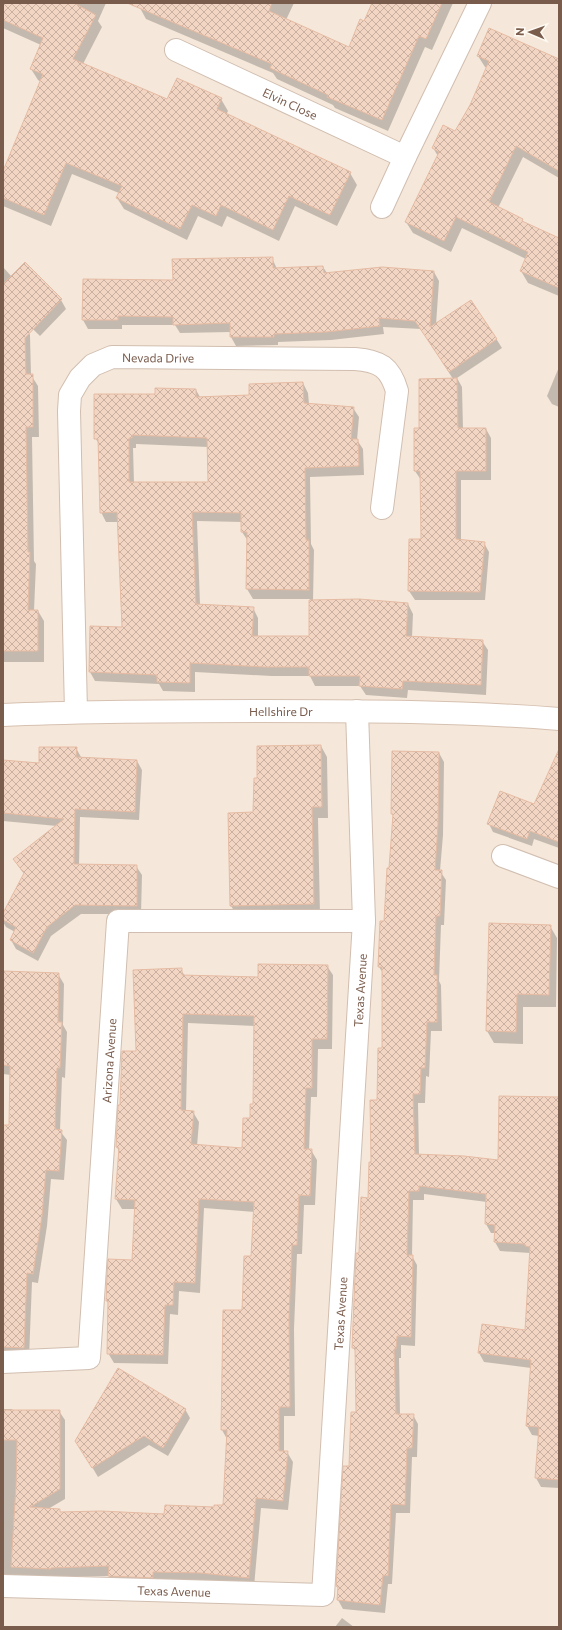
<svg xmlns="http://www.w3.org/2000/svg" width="562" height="1630" font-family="Commissioner,sans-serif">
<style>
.residential{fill:#f5e8da}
.shadow{fill:#0003;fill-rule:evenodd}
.building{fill:url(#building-cross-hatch);stroke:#e6bba3;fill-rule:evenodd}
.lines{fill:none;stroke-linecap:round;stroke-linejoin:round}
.street-casing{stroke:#d1beb0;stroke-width:24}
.secondary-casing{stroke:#d6c0b0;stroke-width:24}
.street{stroke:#fff;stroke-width:22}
.secondary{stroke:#fff;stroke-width:22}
.labels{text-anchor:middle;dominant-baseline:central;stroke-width:3.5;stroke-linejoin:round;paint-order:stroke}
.street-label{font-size:12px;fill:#7a5c4d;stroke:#fffaf3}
</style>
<defs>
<pattern id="building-cross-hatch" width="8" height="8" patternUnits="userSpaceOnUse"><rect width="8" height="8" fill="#f3d5c3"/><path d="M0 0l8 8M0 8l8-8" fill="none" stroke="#cab0a1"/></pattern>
</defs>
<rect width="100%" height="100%" fill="#fdf6ec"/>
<rect class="residential" x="3" y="3" width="556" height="1624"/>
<g class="shadow">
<polygon points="3,3 106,3 98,21 102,27 83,64 168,100 221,99 228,111 226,115 350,173 357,185 337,226 295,206 279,241 227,216 222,227 198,216 187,240 124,209 117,198 119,193 72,174 51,226 3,206 3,173 41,82 38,80 31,69 41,45 3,28"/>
<polygon points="142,3 294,3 286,20 349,48 365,22 373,3 453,3 432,50 425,47 388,131 335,108 333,105 277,79 273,73 146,19 140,8"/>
<polygon points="478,56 559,60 559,178 523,157 498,208 522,220 525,224 559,239 559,296 528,283 521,271 526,259 462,228 451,252 413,233 406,222 438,156 433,148 456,133 471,106 487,68 485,67"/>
<polygon points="272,258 277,269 323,267 327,273 434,272 439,281 436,325 471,301 497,340 502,348 457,378 462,387 463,429 486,429 491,438 491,480 461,480 461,540 484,543 489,552 485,600 415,600 409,591 422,540 421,480 415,471 420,429 453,379 421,329 383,327 384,334 331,340 278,342 278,345 236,346 231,337 231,332 180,333 175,325 122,325 122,329 88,329 83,320 174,281"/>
<polygon points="25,264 61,300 66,309 40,336 3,300 3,267 12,277"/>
<polygon points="24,324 30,335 31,375 38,386 39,437 32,437 34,561 36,564 34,611 38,611 44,621 44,662 3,662 3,325"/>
<polygon points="559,367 559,407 552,404 547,396"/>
<path d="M303,383l5,10 1,11 44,4 6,9 -2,23 6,9 1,26 -54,2 1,67 3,6 -1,51 95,3 5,10 -1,23 70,4 6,9 -2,45 -78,-5 -1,8 -41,-3 -6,-9h-45l-5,-10h-39l-76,-4v20l-32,-1 -4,-7 -64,-3 -5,-9 33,-44 -5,-106h-12l-5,-10 -1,-67 -5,-7 61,-43 40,-5 4,7 50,-1zM136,444l72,3 1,36h-75l-1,-35h3zM197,521l45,1v10l6,9 -1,48 6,10h57v38h-52v-19l-5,-10 -53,-3z"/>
<polygon points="321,746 327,757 328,818 318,818 320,915 238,917 231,906 254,813 258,779"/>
<polygon points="76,748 81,757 137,761 142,770 139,820 80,817 79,865 136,866 142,875 141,914 81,914 51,936 38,961 16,949 11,940 15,932 6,927 3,922 3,915 24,874 14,860 57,826 3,821 3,761 40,764"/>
<polygon points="393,752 439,753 444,762 443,835 440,871 446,880 444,925 441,925 439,981 441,985 442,1031 431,1031 429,1077 426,1076 425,1103 418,1103 419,1155 499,1161 559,1098 559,1488 541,1487 536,1478 539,1436 532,1435 527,1426 531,1368 484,1362 479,1353 526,1331 530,1253 500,1251 495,1242 496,1233 491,1233 486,1224 487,1202 424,1194 424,1200 413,1200 412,1256 417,1265 415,1346 401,1345 401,1358 399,1358 400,1415 413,1415 418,1424 417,1457 412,1457 410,1513 396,1513 392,1584 388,1584 385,1613 343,1609 338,1600 339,1590 337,1586 357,1413 356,1352 353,1348 383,1049 383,973 379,967 385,922 394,817 392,814"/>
<polygon points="559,760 559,848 534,839 532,846 493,832 489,824 535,805"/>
<polygon points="550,926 557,938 556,1007 523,1007 523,1044 494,1043 487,1031"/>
<path d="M327,966l6,9 -1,74h-14l-1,48h-6l-2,53h2l6,10 -2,45h-11l-2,49h-5l-3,75 1,87h-11v36h3l6,10 -5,48 -27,-2 -7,79 -139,-1 -6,-10 -53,1 -53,-1v-167h9l1,2h46l6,9v79l-17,10 11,1 2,3 104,3 59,-10 3,-67 -5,-9 2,-119h19l9,-54 3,-45 -51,-4 -4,85 -21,-2 -1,24 -8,-1 -2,50 -54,-1 -6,-10 1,-48 -2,-4 26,-40 3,-52h-14l-6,-10 3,-47 -2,-5 2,-41h2l16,-54 44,-82 4,6 74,2zM188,1023l67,3 -1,79 -11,44 -46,-3 2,-24 -6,-10 -7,-1z"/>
<polygon points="3,972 58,974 64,984 63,1025 67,1032 65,1078 62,1077 60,1131 67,1140 64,1180 51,1179 47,1226 38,1283 32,1282 29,1358 3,1356 3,1126 10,1126 11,1075 3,1074"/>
<polygon points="185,1409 190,1418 168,1456 149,1445 98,1477 82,1450"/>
<polygon points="342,1618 354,1627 335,1627"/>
</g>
<g class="building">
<polygon points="3,3 74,3 96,15 73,59 167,99 177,78 222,98 217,109 351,172 330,215 289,196 273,230 221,205 216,216 192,205 180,229 116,198 122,186 66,163 44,215 3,198 3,171 43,74 30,69 43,38 3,20"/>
<polygon points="127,3 272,3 269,11 349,47 360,19 364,21 372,3 442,3 426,39 419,36 382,120 327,97 328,95 270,68 272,64"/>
<polygon points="489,28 559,59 559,171 516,146 489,202 523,219 522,221 559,238 559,288 520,271 528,252 456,217 444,241 405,222 439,152 432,148 443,125 455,131 470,105 489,61 477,56"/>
<polygon points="273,257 273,268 323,266 324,273 382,267 434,271 430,327 471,300 497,339 449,372 415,321 379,318 380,326 326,332 274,334 274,337 230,337 230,323 173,325 173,317 118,316 118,320 82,320 83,279 173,280 172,259"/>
<polygon points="25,262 62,299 25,338 26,374 33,374 33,427 26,427 28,552 30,552 28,610 38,610 38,651 3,651 3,284"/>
<polygon points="457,378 458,428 486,428 486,471 456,471 456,539 485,542 480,592 408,591 409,539 421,539 420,471 414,471 414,428 419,428 419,379"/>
<path d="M303,382l1,21 50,4 -3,32h7l1,27 -54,2 1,72h3v50l-63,-1 1,-57h-6v-19l-49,-1 4,92 58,3 -2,29h57v-36l50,-1 49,4 -2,33 77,4 -2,45 -78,-4 -1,8 -43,-3 1,-10h-51v-9h-44l-75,-4v20l-33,-1v-7l-68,-3 1,-46 32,1 -5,-115 -17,1 -2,-74h-4v-45h61v-6l41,1v8l53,-2v-11zM132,435l75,3 1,44h-79v-44h3z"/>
<polygon points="321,745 322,807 312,807 314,904 230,906 228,813 253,812 254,778 257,778 257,746"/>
<polygon points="39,747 77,747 76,757 137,760 135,812 75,809 74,864 137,865 137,906 75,905 47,927 33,953 10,940 16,927 3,920 3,913 24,873 13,859 64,819 3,813 3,760 39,763"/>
<polygon points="559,749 559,842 530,831 527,839 487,824 500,791 534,804"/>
<polygon points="392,751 439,752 438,825 435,870 442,870 440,916 436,916 434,975 437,975 437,1022 427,1022 425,1068 421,1068 420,1094 413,1094 415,1154 464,1156 498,1160 499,1096 559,1097 559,1480 535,1478 539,1427 526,1426 531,1360 478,1353 482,1324 525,1330 530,1247 525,1246 525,1244 494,1242 495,1225 485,1224 486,1194 419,1186 419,1191 409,1191 407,1255 413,1255 411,1337 397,1336 396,1349 394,1349 396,1414 414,1414 412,1448 407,1448 405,1505 391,1504 388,1576 383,1575 380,1605 337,1600 338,1587 336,1586 343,1466 349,1466 351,1412 356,1412 355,1348 352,1348 356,1253 359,1253 361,1197 368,1198 369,1162 371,1162 370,1100 377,1100 378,1048 382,1048 382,967 378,967 380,921 384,921 387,868 389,868 393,814 391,814"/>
<polygon points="489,923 551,925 549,995 517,994 516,1032 486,1031"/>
<path d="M258,964l70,1 -1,74h-15v49h-6l-2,61h8l-2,47 -11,-1 -2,50h-5l-3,73 1,89h-11v44h9l-5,50 -27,-3 -7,80 -49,-5 -47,-1v6l-45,-2 1,-10 -58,2v1l-40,-2 5,-81 1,-46h-14v-30h57v79l-30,18 30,2v3l41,-1 63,3 1,-9 49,2v-2h9l4,-75h-6l2,-120h19l2,-54h7l3,-54 -55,-3 -4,84 -21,-1 -1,23h-8l-2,50 -56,-1 1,-53h-2l1,-26 1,-16 24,1 3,-60 -20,-1 4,-51 -3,-1 2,-42h2l2,-54h14l-3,-81 49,-2v7l76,2zM183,1014l71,2 -1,88h-3v14h-7l-1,30 -51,-4 3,-33 -13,-1z"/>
<polygon points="3,971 59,973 58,1022 62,1022 60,1068 57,1068 55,1129 62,1130 59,1171 46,1170 42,1216 33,1274 27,1273 24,1348 3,1347 3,1125 9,1125 10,1066 3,1065"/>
<polygon points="118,1368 186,1409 163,1448 144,1436 92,1468 75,1441"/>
</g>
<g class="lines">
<defs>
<g id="street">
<path id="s1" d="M176,50l229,107"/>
<polyline points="382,207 405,157 480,3"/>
<path id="s2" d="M76,712l-7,-301 1,-16 10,-17 13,-13 19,-8 243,2c25,2 35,8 42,32l-15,117"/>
<polyline points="503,856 559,877"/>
<path id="s3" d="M3,1362l86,-4 29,-437h246"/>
<path id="s4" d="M3,1586l320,9 41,-674 -7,-210"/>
</g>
<g id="secondary">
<path id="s5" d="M3,715c87,-4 173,-4 260,-4 98,0 198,0 296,8"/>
</g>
</defs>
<use href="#street" class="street-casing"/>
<use href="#secondary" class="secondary-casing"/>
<use href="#street" class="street"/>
<use href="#secondary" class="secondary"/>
</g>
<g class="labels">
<g class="street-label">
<text stroke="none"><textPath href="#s1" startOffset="126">Elvin Close</textPath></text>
<text stroke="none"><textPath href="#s2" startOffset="422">Nevada Drive</textPath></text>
<text stroke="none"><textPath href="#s5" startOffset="278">Hellshire Dr</textPath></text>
<text stroke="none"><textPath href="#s4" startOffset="926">Texas Avenue</textPath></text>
<text stroke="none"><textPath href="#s3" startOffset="384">Arizona Avenue</textPath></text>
<text stroke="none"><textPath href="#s4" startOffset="602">Texas Avenue</textPath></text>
<text stroke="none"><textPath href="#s4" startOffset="171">Texas Avenue</textPath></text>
</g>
</g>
<rect width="562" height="1630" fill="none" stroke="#7a5c4d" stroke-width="8"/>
<g transform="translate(530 32) rotate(272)" stroke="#fffaf3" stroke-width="3" paint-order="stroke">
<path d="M0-3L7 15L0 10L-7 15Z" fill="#7a5c4d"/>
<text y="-6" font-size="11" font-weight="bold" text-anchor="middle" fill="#7a5c4d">N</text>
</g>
</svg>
